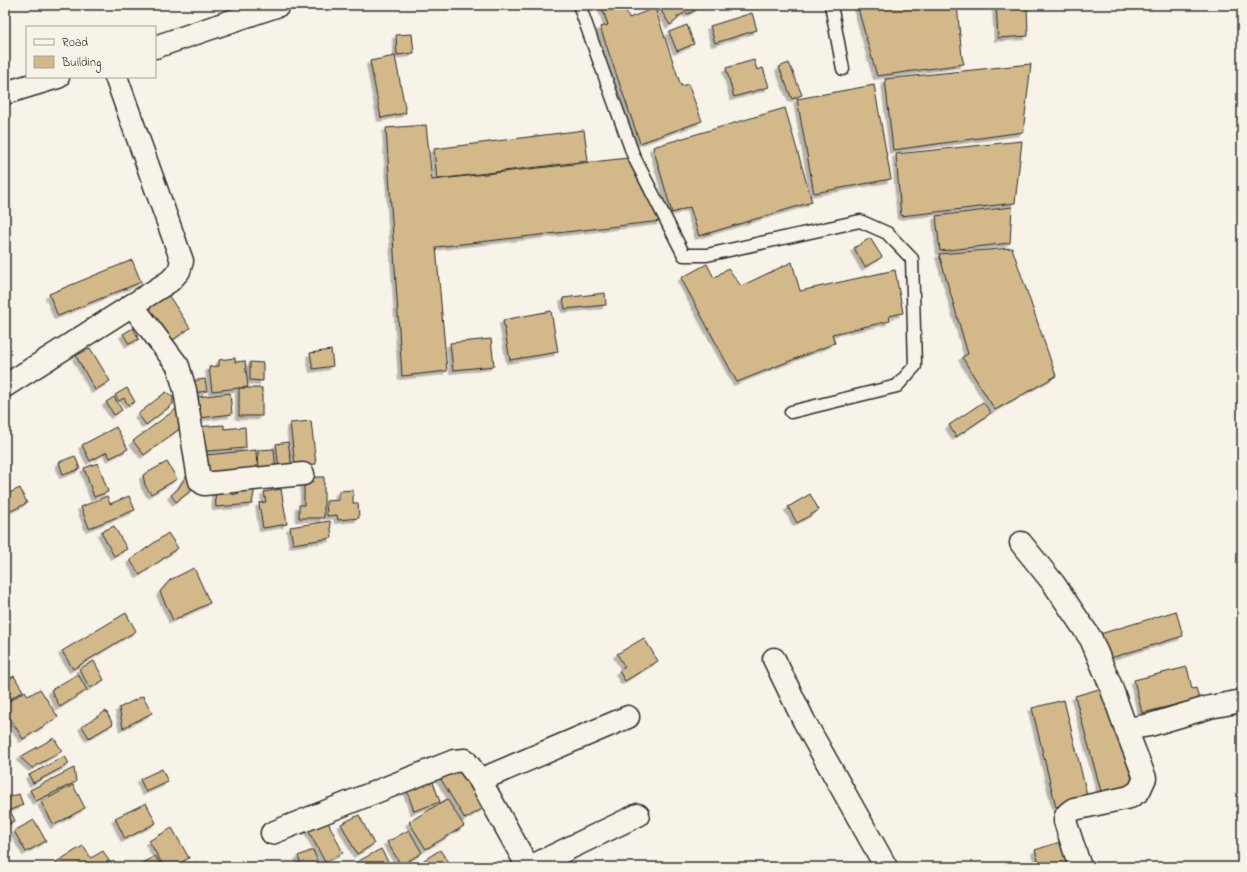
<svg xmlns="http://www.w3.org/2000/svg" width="1247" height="872" font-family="'Indie Flower',sans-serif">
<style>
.building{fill:#d3b989;stroke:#2b2b2b;filter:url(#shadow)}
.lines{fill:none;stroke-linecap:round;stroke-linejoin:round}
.service-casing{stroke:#2b2b2b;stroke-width:15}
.minor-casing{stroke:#2b2b2b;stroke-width:25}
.tertiary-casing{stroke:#2b2b2b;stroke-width:25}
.service{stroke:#f7f3e8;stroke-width:12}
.minor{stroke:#f7f3e8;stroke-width:22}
.tertiary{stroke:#f7f3e8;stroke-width:22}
</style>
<defs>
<filter id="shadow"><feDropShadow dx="-3.5" dy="3.5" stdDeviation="0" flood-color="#0004"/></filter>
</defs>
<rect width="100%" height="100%" fill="#f7f3e8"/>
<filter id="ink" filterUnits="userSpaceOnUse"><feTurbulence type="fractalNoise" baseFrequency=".025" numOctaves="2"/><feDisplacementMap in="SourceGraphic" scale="8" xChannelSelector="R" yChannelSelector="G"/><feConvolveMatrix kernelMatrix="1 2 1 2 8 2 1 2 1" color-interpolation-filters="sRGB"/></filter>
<g filter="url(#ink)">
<g class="building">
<polygon points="607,5 624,5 629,18 655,8 681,86 688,84 702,121 640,143 600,27 608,25 602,7"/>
<polygon points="658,5 697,5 699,8 688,14 686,12 677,17 678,19 670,25"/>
<polygon points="857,5 957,5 962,57 964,64 877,76"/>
<polygon points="996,5 1027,5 1028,36 998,38"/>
<polygon points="752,13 757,30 715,43 710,26"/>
<polygon points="687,25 694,44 677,51 669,32"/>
<polygon points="412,34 414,53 397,55 396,35"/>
<polygon points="395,56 406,113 381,118 370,61"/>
<polygon points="754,60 757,70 763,68 769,87 734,97 726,68"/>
<polygon points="789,63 802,95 792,99 779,67"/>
<polygon points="1031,64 1023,132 893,150 885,79"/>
<polygon points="874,85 891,179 814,193 797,99"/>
<polygon points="785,108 812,202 699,236 690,207 672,213 653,147"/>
<polygon points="426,125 432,180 628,158 661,221 436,247 447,371 402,376 386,128"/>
<polygon points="584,130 588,161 437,179 434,149"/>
<polygon points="1022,141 1015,203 901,216 896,154"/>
<polygon points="1012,207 1010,243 940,251 936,216"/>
<polygon points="870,238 882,257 865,267 854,248"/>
<polygon points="1012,248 1056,376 995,410 962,357 968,354 939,254"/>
<polygon points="132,260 141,282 58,316 49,294"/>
<polygon points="792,262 800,291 895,270 903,313 889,316 890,321 832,334 835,343 737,382 681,278 707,264 714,278 728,268 741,286"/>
<polygon points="163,287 190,328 167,344 140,302"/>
<polygon points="605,293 606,305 565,309 563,298"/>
<polygon points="551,311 558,352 510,360 503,320"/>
<polygon points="133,328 139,339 129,344 123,334"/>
<polygon points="491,339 494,366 453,370 450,343"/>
<polygon points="90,348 110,381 95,390 76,356"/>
<polygon points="331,350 333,366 313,369 310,353"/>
<polygon points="235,358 235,362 245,361 248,387 212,391 209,367 219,366 219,360"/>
<polygon points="250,362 263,363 263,381 250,380"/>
<polygon points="205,379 207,391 193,393 191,381"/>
<polygon points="127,388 135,402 128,405 124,398 119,401 115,395"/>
<rect x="239" y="388" width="23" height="28"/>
<polygon points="166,392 173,397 173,404 146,425 138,414"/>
<polygon points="230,393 232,414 192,419 190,398"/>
<polygon points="114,397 122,410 114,415 106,402"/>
<polygon points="983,402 991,413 956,437 949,425"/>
<polygon points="176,409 182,427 144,455 133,441"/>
<polygon points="311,421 316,464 295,466 290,423"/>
<polygon points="224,425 224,429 245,427 246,448 196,452 194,427"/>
<polygon points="116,427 128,449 110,458 107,452 90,461 82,445"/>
<polygon points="288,442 292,467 279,469 276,444"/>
<polygon points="274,449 276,470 259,471 258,450"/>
<polygon points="256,450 257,471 207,476 206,455"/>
<polygon points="75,456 80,469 63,475 59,462"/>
<polygon points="167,462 177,479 151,494 145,485 143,475"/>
<polygon points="98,463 108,492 94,497 84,468"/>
<polygon points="187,475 196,487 176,502 171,495 178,489"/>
<polygon points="304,477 324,477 324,518 299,518 299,505 304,505"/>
<polygon points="230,486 233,495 255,487 252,504 216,507 215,492"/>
<polygon points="20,488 27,503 9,512 5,503 5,495"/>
<polygon points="281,489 287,524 263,528 259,503 266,502 264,492"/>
<polygon points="353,490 353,503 358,503 359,518 338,520 337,515 327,516 326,501 339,500 339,491"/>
<polygon points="810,494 819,510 797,523 788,507"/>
<polygon points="107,496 110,504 129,496 135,510 89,528 81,507"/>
<polygon points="330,521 332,538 293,544 290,527"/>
<polygon points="114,526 127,549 114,556 101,532"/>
<polygon points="168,533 178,548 140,575 130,560"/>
<polygon points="194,568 210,603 173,620 160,592 170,580"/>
<polygon points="1176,611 1183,636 1107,659 1100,634"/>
<polygon points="126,613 136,631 73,669 62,651"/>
<polygon points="644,638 658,661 625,681 619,671 625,667 617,654"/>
<polygon points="94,661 104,680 90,688 79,669"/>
<polygon points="1187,667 1192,689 1196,688 1199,699 1142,713 1134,680"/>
<polygon points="78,674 87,690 60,707 51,690"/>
<polygon points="14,676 23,691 5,702 5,681"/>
<polygon points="1106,687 1134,786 1102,795 1075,696"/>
<polygon points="40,689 58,717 23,739 5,710 5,704 25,691 28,696"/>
<polygon points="143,696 152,713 123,728 119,708"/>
<polygon points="1064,700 1088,799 1056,807 1032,708"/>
<polygon points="106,711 113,724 89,738 82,726"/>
<polygon points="5,733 10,742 5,745"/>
<polygon points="54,738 62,751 32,768 20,757"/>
<polygon points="65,756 69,764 33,783 29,775"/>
<polygon points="459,764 485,807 465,819 439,776"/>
<polygon points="74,768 76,782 36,801 30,790"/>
<polygon points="162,769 168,782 146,792 140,779"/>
<polygon points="433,782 440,802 414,811 407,791"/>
<polygon points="73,785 85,808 54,825 41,802"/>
<polygon points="19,794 23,805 10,810 15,821 5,825 5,799"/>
<polygon points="447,799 464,826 426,849 409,822"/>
<polygon points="146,803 156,823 125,839 115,818"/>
<polygon points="359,815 374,844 357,854 341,824"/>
<polygon points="326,818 343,853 325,862 307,828"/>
<polygon points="34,820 46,841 26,852 14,831"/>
<polygon points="172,828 189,858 173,867 164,867 149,841"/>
<polygon points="409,830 422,853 401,865 387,842"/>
<polygon points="1066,840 1074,867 1040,867 1035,850"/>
<polygon points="83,846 91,858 103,851 112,866 59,867 56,862"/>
<polygon points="381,849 391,867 358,867 355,863"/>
<polygon points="313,850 320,867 302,867 298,856"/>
<polygon points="440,850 448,862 440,867 413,867"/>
<polygon points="155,856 162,867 136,867"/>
<polygon points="197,862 201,867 190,867"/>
</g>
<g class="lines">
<defs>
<g id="service">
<polyline points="579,5 634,157 684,255 707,255 860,221 887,233 912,259 915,366 897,386 791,412"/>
<polyline points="831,5 843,69"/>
</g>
<g id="minor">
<polyline points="132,305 178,366 185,390 198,473 200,481 204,484 303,474"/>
<polyline points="5,386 170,281 179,271 182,261 116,77"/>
<path d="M1021,543l33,41 37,55 19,45 16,45 19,49 -6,13 -9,6 -56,12c-6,4 -9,6 -9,12l15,46"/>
<polyline points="774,659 804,721 886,867"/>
<polyline points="1126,729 1150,725 1210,707 1242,701"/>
<polyline points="480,780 628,717"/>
<polyline points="272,833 454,761 465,760 480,780 528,867"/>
<polyline points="530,867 638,815"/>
</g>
<g id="tertiary">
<polyline points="155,47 279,5"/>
<polyline points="5,93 58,77"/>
</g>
</defs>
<use href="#service" class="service-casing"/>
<use href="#minor" class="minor-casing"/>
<use href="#tertiary" class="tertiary-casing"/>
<use href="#service" class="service"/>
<use href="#minor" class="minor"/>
<use href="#tertiary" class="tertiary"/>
</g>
</g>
<rect width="1247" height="872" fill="none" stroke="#f7f3e8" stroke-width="20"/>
<rect x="10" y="10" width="1227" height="852" fill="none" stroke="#2b2b2b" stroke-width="1.5" filter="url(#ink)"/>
<rect x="26" y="26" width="130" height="52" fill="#f7f3e8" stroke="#a5a39c"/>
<rect x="34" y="39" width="20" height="6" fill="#f7f3e8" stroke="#a5a39c"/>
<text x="62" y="46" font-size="12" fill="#2b2b2b">Road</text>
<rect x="34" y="56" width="20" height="12" fill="#d3b989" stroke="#a5a39c"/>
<text x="62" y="66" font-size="12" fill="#2b2b2b">Building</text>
</svg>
